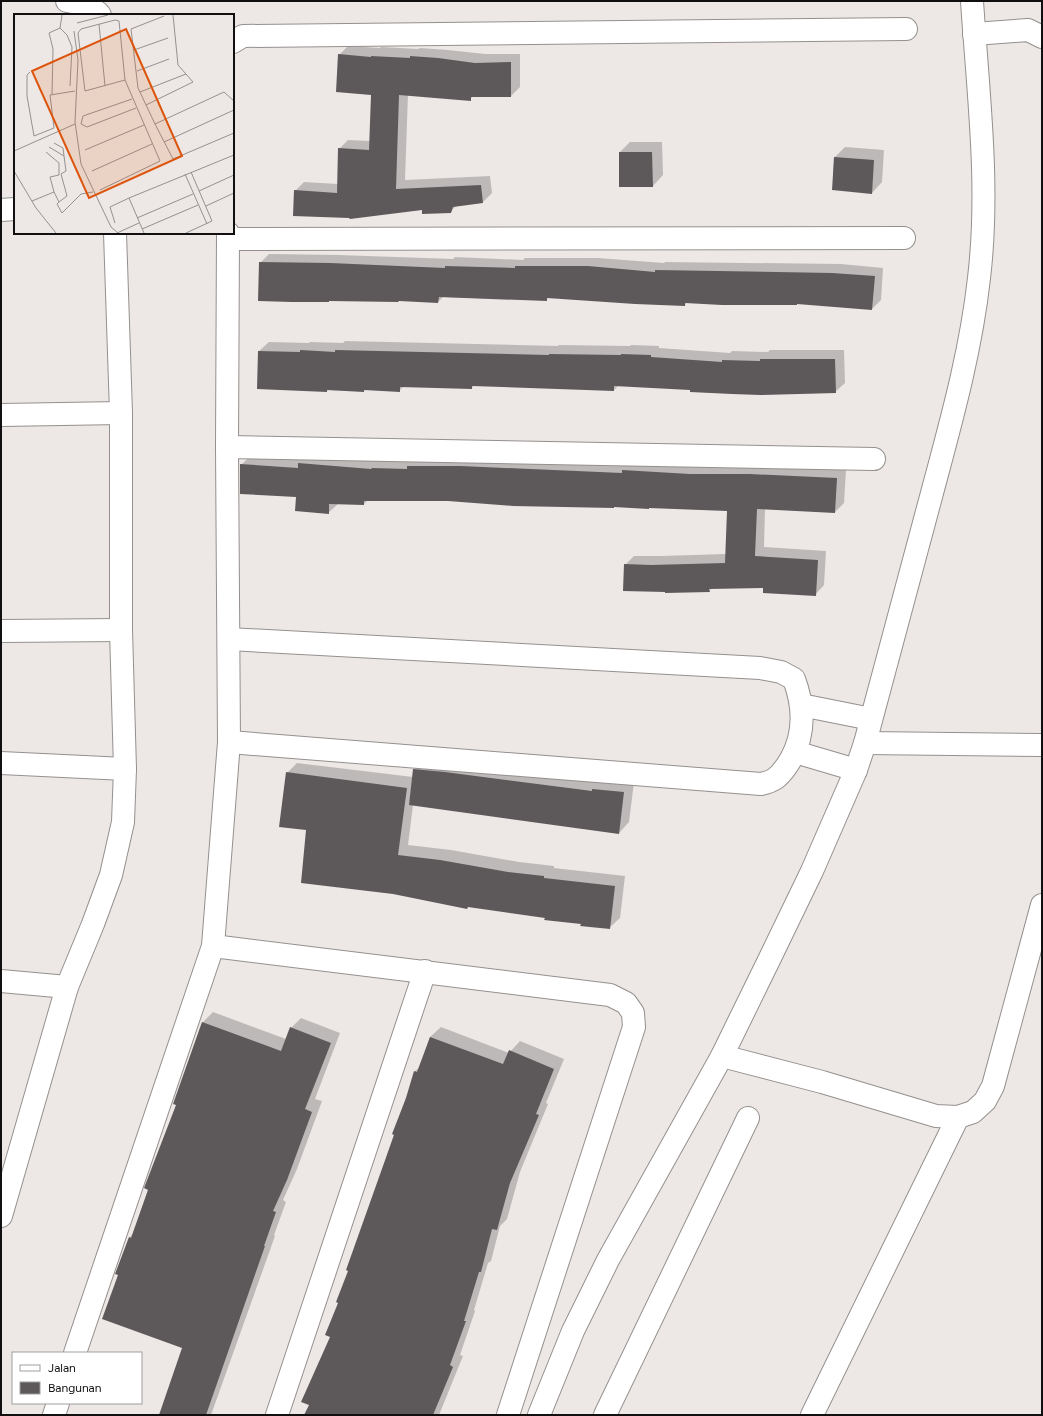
<svg xmlns="http://www.w3.org/2000/svg" width="1043" height="1416" font-family="Figtree,sans-serif">
<style>
.shadow{fill:#0003}
.building{fill:#5d595b}
.lines{fill:none;stroke-linecap:round;stroke-linejoin:round}
.minor-casing{stroke:#95908e;stroke-width:24}
.minor{stroke:#fff;stroke-width:22}
.inset-road{fill:none;stroke:#959190;stroke-width:1}
.view{fill:#dd550c;fill-opacity:0.15;stroke:#dd550c;stroke-width:2}
.inset-edge{fill:none;stroke:#110f0f;stroke-width:2}
</style>
<rect width="100%" height="100%" fill="#ede8e6"/>
<g class="shadow">
<polygon points="348,46 380,48 381,47 418,49 420,48 448,50 485,54 520,54 520,87 511,96 474,96 470,99 408,94 405,180 490,176 492,193 483,202 457,205 450,212 295,191 304,182 338,184 339,149 348,140 370,141 372,94 339,55"/>
<polygon points="630,142 662,142 663,175 653,186 620,152"/>
<polygon points="845,147 884,150 882,182 872,193 835,157"/>
<polygon points="269,254 339,255 453,259 455,257 523,260 525,258 598,258 664,263 665,262 841,264 883,268 881,300 872,309 798,303 687,302 685,305 549,297 546,300 443,297 438,302 260,263"/>
<polygon points="345,341 558,346 559,345 630,346 631,345 659,346 659,348 730,353 732,351 768,352 770,350 844,350 845,383 835,392 619,385 614,390 474,385 472,388 404,386 400,390 366,389 364,391 328,390 327,391 259,351 269,342 309,343 310,342 343,343"/>
<polygon points="250,456 760,465 846,470 844,503 835,512 765,509 764,547 826,551 824,585 815,595 764,587 712,588 709,591 625,565 634,556 660,556 726,554 728,510 448,500 368,500 364,504 338,504 328,513 241,465"/>
<polygon points="424,759 634,782 629,822 619,833 413,805 408,845 451,850 519,862 554,866 554,868 625,876 620,918 609,928 546,918 307,829 287,773 297,763 413,777 414,770"/>
<polygon points="213,1012 286,1039 291,1028 301,1018 340,1033 315,1099 322,1101 297,1169 283,1200 286,1202 274,1235 275,1236 211,1415 160,1415 183,1348 120,1275 117,1274 130,1237 133,1234 177,1104 202,1023"/>
<polygon points="441,1027 509,1053 520,1041 564,1059 546,1103 548,1104 520,1172 507,1219 500,1226 491,1261 488,1263 474,1310 475,1311 460,1355 463,1356 439,1415 305,1415 310,1405 331,1337 349,1270 415,1071 420,1067 430,1037"/>
</g>
<g class="building">
<polygon points="338,54 371,57 371,56 410,58 410,56 438,58 475,63 511,62 511,97 471,97 471,101 399,95 396,189 481,185 483,203 453,207 451,213 422,214 422,210 350,219 349,218 293,216 294,190 337,193 338,148 369,150 371,95 336,92"/>
<polygon points="619,152 652,152 653,187 619,187"/>
<polygon points="834,157 874,160 872,194 832,190"/>
<polygon points="259,262 330,263 445,268 445,266 515,268 515,266 588,266 655,272 655,270 832,273 875,276 872,310 797,304 797,305 722,305 685,303 685,306 635,304 547,298 547,301 439,297 438,303 399,301 398,302 329,301 329,302 292,302 258,301"/>
<polygon points="300,350 335,352 335,350 549,355 549,354 621,355 621,354 651,355 651,357 722,362 722,360 760,361 760,359 835,359 836,393 760,395 732,394 690,392 690,390 614,386 614,391 472,386 472,389 400,387 400,392 364,390 364,392 327,390 327,392 257,389 258,351 300,352"/>
<polygon points="298,463 371,469 372,468 407,469 407,466 461,466 622,473 622,470 690,474 750,474 837,478 835,513 757,509 755,556 818,560 816,596 763,593 763,588 709,589 710,592 665,593 665,592 623,591 624,564 651,565 725,563 727,511 649,508 649,509 614,507 614,508 513,506 448,501 364,501 364,505 329,504 329,514 295,511 296,497 240,494 240,464 298,468"/>
<polygon points="413,769 445,772 592,791 592,789 624,792 619,834 409,805"/>
<polygon points="286,772 407,788 398,855 440,860 508,872 544,876 544,878 615,886 610,929 580,926 581,924 544,920 545,918 468,907 467,909 393,894 301,883 306,830 279,827"/>
<polygon points="202,1022 281,1051 290,1027 331,1043 305,1109 312,1112 287,1180 273,1211 276,1212 264,1246 265,1246 206,1415 159,1415 182,1348 102,1319 118,1275 115,1274 129,1237 131,1238 148,1190 144,1188 176,1105 173,1104"/>
<polygon points="430,1037 503,1064 509,1050 554,1069 536,1114 539,1115 510,1183 497,1230 492,1229 481,1272 479,1272 464,1321 466,1321 450,1365 453,1367 433,1415 304,1415 309,1405 301,1402 330,1337 325,1335 338,1303 336,1302 348,1271 346,1270 394,1135 392,1134 406,1098 414,1071 417,1072"/>
</g>
<g class="lines">
<defs>
<g id="minor">
<path d="M67,1c11,2 26,5 33,14"/>
<polyline points="974,34 1028,30 1042,37"/>
<polyline points="233,42 243,36 906,29"/>
<polyline points="1,210 15,209"/>
<polyline points="228,239 904,238"/>
<polyline points="1,415 121,413 115,233"/>
<polyline points="227,447 874,459"/>
<polyline points="1,631 121,630"/>
<polyline points="801,705 871,719"/>
<path d="M229,742l532,42c5,-1 11,-3 15,-6 6,-5 11,-12 15,-19 14,-25 13,-53 3,-80l-13,-7 -21,-4 -531,-29"/>
<polyline points="865,743 1042,745"/>
<polyline points="795,752 856,770"/>
<polyline points="1,763 125,769"/>
<polyline points="213,946 610,995 626,1003 633,1013 634,1027 508,1415"/>
<polyline points="1,981 67,987"/>
<polyline points="722,1056 822,1082 936,1116 958,1117 973,1112 985,1101 993,1086 1042,905"/>
<polyline points="1,1216 67,987 93,924 111,875 123,822 125,769 121,630 121,413"/>
<polyline points="75,1353 213,946 229,742 227,447 228,233"/>
<polyline points="54,1415 58,1403"/>
<polyline points="277,1415 425,971"/>
<path d="M539,1415l34,-84 35,-71 114,-204 47,-96 43,-89 44,-101 9,-27c22,-84 45,-167 67,-250 19,-71 39,-142 47,-215 11,-92 -1,-185 -7,-277"/>
<polyline points="605,1415 748,1118"/>
<polyline points="812,1415 958,1117"/>
</g>
</defs>
<use href="#minor" class="minor-casing"/>
<use href="#minor" class="minor"/>
</g>
<g transform="translate(14 14)">
<rect width="220" height="220" fill="#ede8e6"/>
<path class="inset-road" d="M48,1l-2,13 7,7 5,12 -2,39M63,9l31,-8M85,10l6,62M60,17l4,29 -3,62 6,42 30,63 7,6M120,36l34,-12M123,57l32,-12M16,58l-3,3v21l7,40 20,-8 -4,-33 25,-4M126,78l46,-18M38,80l1,-45 -4,-16 11,-5M118,85l-49,17 -2,8 6,3 49,-19M220,87l-10,-9 -69,32 18,35 61,-26M132,91l47,-23 -15,-17 -5,-50M141,110l-17,-36 -7,-59 33,-13M150,128l70,-32M40,129l9,5 1,8M35,133l15,9 2,15 -5,3M71,136l59,-25M0,137l61,-27M0,157l22,37 20,25M78,157l60,-27M171,160l22,50M86,176l60,-29 -35,-81 -6,-59 -4,-1 -34,9 -3,4 7,58 40,-11M185,177l35,-16M40,178l5,10 8,-6 -6,-22M18,187l22,-9 -4,-15 9,-2v-12l-13,-11M45,188l-2,2 5,9 19,-19 12,-2M192,192l28,-13M123,204l56,-24M101,209l-5,-16 19,-9M128,215l56,-24M103,219l22,-10M130,219l-15,-35 105,-43M172,219l26,-12 -21,-49"/>
<path class="view" d="M112,15l56,127 -93,42 -57,-127z"/>
<rect width="220" height="220" class="inset-edge"/>
</g>
<rect width="1043" height="1416" fill="none" stroke="#110f0f" stroke-width="4"/>
<rect x="12" y="1352" width="130" height="52" fill="#ffffff" stroke="#a09f9f"/>
<rect x="20" y="1365" width="20" height="6" fill="#ffffff" stroke="#a09f9f"/>
<text x="48" y="1372" font-size="12" fill="#110f0f">Jalan</text>
<rect x="20" y="1382" width="20" height="12" fill="#5d595b" stroke="#a09f9f"/>
<text x="48" y="1392" font-size="12" fill="#110f0f">Bangunan</text>
</svg>
